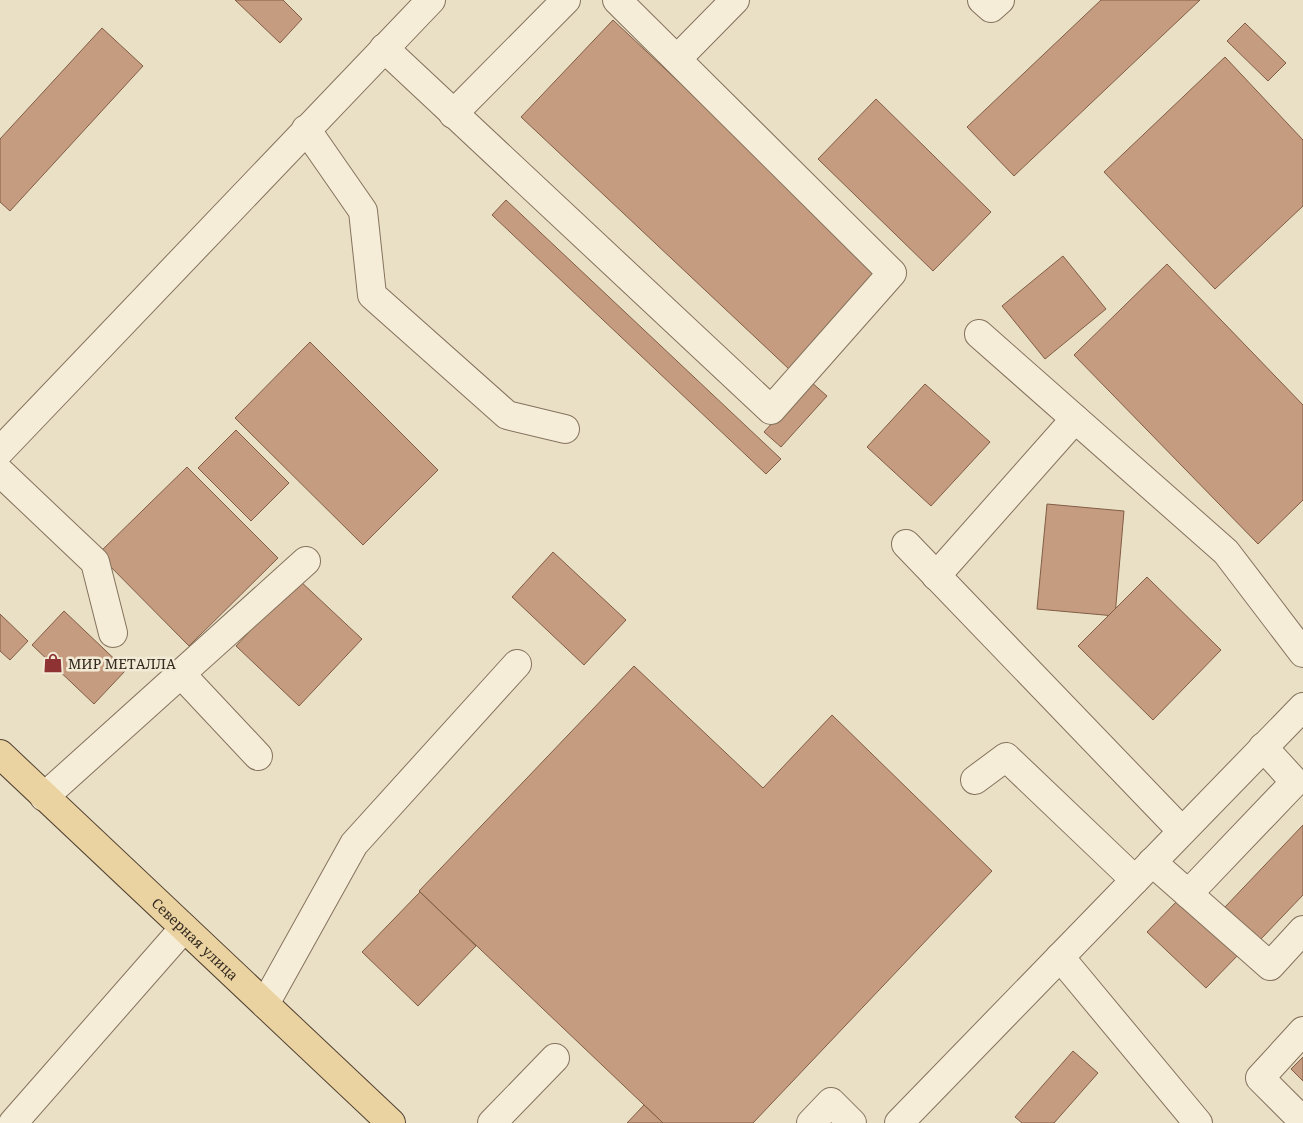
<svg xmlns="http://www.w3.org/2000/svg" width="1303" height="1123" font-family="'Noto Serif',serif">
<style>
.building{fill:#c59c7f;stroke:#815d45}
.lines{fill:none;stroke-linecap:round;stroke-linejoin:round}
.minor-casing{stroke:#84725d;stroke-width:30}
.major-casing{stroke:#524131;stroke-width:30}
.minor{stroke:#f6edd8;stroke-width:28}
.major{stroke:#ead3a1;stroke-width:28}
.labels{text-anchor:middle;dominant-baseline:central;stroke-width:5;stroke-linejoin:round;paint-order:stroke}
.poi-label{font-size:14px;fill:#352a20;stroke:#f2ead5;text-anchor:start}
.street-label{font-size:14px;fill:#352a20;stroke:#f2ead5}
</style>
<rect width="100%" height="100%" fill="#eae0c6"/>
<g class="building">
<polygon points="235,0 283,0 302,19 280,43"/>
<polygon points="1101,0 1200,0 1014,176 967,127"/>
<polygon points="613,20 882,273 790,370 521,117"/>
<polygon points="1245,23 1286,63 1268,81 1227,41"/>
<polygon points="102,28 143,66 10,211 0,202 0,139"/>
<polygon points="1225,57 1303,140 1303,206 1215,289 1104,172"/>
<polygon points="876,99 991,212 933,271 818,159"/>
<polygon points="506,200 781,459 766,474 492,215"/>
<polygon points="1063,256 1106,309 1045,359 1002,306"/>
<polygon points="1167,264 1303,405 1303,500 1258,544 1074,355"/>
<polygon points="310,342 438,470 363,545 235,418"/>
<polygon points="810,381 827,396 781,447 764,432"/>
<polygon points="925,384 990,442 931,506 867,447"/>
<polygon points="236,430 289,483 251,521 198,468"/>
<polygon points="187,467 278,558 189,646 98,554"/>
<polygon points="1047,504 1124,511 1115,616 1037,609"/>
<polygon points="553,552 626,620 584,665 512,597"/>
<polygon points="1147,577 1221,650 1153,720 1078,646"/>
<polygon points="298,579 362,639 299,706 236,646"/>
<polygon points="64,611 126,670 94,704 32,645"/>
<polygon points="0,614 28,641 10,660 0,651"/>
<polygon points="634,666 763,788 832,715 992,871 753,1123 663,1123 419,891"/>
<polygon points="1303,825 1303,895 1260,940 1225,907"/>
<polygon points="420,892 476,946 418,1006 362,952"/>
<polygon points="1179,899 1239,954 1206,988 1147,932"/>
<polygon points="1073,1051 1098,1073 1054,1123 1022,1123 1015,1117"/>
<polygon points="1303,1057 1303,1081 1291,1069"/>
<polygon points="644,1105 663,1123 627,1123"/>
</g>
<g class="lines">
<defs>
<g id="minor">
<polyline points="982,0 991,8 1000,0"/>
<polyline points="384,48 771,410 892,273 617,0"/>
<polyline points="677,59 735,0"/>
<polyline points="453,114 566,0"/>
<polyline points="306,129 363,211 372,295 507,415 565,429"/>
<polyline points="979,334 1226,552 1303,653"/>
<polyline points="0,451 431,0"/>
<polyline points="0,472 95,562 113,633"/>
<polyline points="906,544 1182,831"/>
<polyline points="936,576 1075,419"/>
<polyline points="181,674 258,756"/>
<polyline points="975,780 1006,757 1135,880"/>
<polyline points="44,797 306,561"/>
<polyline points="1152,862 1270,966 1303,930"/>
<polyline points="1188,894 1295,782 1263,747"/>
<polyline points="1060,957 1198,1123"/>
<polyline points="265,1004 354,844 517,664"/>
<polyline points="1303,1031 1260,1078 1303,1121"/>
<polyline points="13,1123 184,928"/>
<polyline points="492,1123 555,1058"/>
<polyline points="811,1123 831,1102 852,1123"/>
<polyline points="899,1123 1303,707"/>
</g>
<g id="major">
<path id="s1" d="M0,754l391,369"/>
</g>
</defs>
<use href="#minor" class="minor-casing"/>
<use href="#major" class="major-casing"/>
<use href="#minor" class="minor"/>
<use href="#major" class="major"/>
</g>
<defs>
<symbol id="shop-bare" viewBox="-9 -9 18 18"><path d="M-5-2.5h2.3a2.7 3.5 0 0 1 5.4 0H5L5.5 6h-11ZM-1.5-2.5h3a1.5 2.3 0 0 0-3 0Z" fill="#8e3233" stroke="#f2ead5" stroke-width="2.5" paint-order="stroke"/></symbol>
</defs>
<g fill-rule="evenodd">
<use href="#shop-bare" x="39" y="649" width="28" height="28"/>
</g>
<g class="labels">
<g class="poi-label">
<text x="68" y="663">МИР МЕТАЛЛА</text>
</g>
<g class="street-label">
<text stroke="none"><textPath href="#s1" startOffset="269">Северная улица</textPath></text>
</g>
</g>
</svg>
